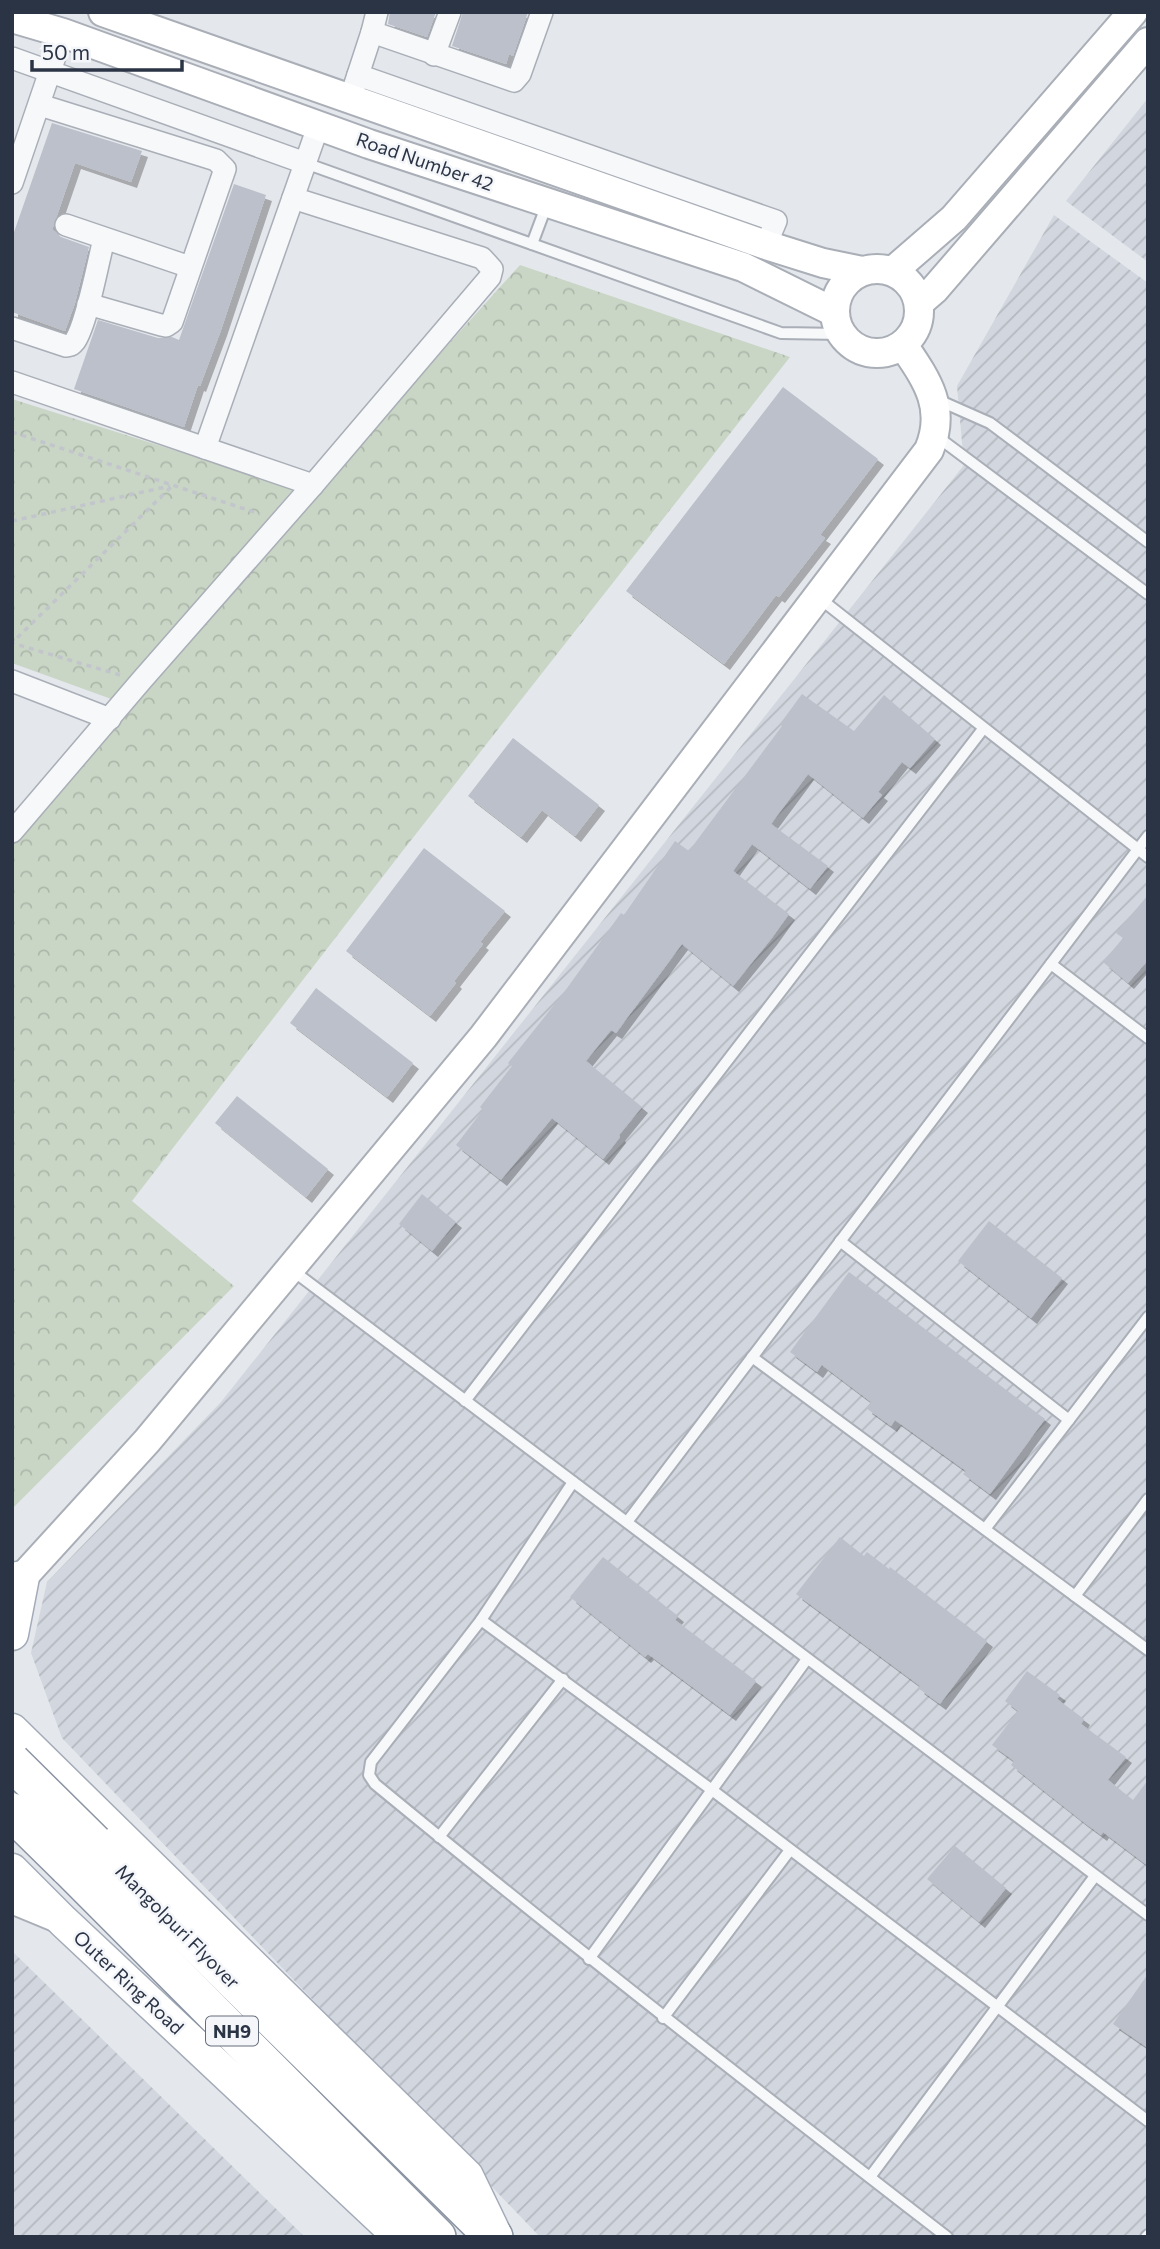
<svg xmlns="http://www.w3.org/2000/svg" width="1160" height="2249" font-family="Commissioner,sans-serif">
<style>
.industrial{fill:url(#industrial-furrows)}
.park{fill:url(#park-crowns)}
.building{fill:#bbc0ca;filter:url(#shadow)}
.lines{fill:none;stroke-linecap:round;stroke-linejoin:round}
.lane-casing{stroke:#a9aeb7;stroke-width:14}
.street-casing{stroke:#a9aeb7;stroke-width:24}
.secondary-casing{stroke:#a9aeb7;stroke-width:32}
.primary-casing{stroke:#a3abb8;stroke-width:35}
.highway-casing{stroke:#8b94a3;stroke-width:40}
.path{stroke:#c2c5cb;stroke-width:3.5;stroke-dasharray:5 5;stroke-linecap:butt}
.lane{stroke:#f7f8fa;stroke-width:10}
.street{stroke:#f7f8fa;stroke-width:21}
.secondary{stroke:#fff;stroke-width:28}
.primary{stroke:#fff;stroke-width:32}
.highway{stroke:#fff;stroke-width:37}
.highway-bridge-casing{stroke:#8b94a3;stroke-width:40;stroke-linecap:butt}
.highway-bridge{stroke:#fff;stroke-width:37}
.labels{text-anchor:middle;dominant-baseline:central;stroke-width:5;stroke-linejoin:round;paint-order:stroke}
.shield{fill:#f4f6f9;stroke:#676e7b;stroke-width:2}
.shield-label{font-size:18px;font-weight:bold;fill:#2b3445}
.street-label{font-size:19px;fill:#2b3445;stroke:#f4f6f9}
</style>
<defs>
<pattern id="industrial-furrows" width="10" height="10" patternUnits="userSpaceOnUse" patternTransform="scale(1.75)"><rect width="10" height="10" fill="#d2d6de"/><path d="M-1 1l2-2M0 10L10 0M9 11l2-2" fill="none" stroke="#b4b8c0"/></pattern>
<pattern id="park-crowns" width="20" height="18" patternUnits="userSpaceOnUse" patternTransform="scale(1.75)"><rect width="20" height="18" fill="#c9d6c5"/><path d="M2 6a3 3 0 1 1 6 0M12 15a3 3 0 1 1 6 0" fill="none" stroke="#adb8ab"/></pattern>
<filter id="shadow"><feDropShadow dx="6" dy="6" stdDeviation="0" flood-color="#0004"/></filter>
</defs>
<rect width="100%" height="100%" fill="#e4e7ec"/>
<g class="industrial">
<polygon points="1148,98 1148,262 1066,201"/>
<polygon points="1054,215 1148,283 1148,2237 540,2237 62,1738 31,1653 47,1582 221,1402 964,465 957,386"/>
<polygon points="12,1951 305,2237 12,2237"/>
</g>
<g class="park">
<polygon points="520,265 790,357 401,853 132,1201 234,1286 12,1509 12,828"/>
<polygon points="12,399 294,488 114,700 12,663"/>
</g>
<g class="building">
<polygon points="390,12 436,12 427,37 388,24"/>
<polygon points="463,12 528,12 513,56 509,54 506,64 452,46"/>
<polygon points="52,123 142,151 131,182 75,163 53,227 53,230 61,237 89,247 75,303 65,331 12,312 12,238"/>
<polygon points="234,184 266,195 221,330 200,386 198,385 184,427 74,389 98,320 158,338 172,337 179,340"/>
<polygon points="783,387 878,459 820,535 825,538 779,597 776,595 724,664 626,591"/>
<polygon points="802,694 854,731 884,695 935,739 910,768 902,762 878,792 882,795 863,818 808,774 771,824 828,866 810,889 752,844 733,871 789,914 771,939 733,986 682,944 616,1033 611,1030 586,1061 642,1107 619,1135 620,1137 603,1159 552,1118 501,1180 456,1145 483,1110 480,1107 512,1066 508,1063 565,991 621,913 624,915 675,841 689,851 782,726 780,724"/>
<polygon points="513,738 599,805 575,836 542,810 521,837 468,796"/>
<polygon points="424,848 505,911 480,942 483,944 454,981 456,983 430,1016 346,951"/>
<polygon points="1148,895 1148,960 1128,983 1103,962 1123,938 1116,933"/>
<polygon points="316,988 413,1063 387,1097 290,1023"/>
<polygon points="237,1096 328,1169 306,1197 215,1123"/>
<polygon points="422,1194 456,1222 432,1251 399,1224"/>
<polygon points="989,1221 1062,1278 1031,1318 958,1261"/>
<polygon points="849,1272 1045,1419 990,1494 963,1474 966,1471 895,1420 891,1426 866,1408 871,1402 822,1365 817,1372 790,1352"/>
<polygon points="840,1537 864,1556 867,1552 889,1569 890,1567 987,1641 940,1704 918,1688 920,1686 796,1594"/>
<polygon points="603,1557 678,1616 675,1620 756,1681 730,1715 648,1654 645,1657 570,1597"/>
<polygon points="1027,1671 1060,1695 1057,1699 1084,1719 1081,1724 1126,1757 1108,1780 1133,1800 1148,1780 1148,1866 1103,1832 1101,1835 1082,1821 1011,1765 1014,1761 992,1745 1018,1711 1005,1701"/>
<polygon points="955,1846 1006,1888 979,1922 927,1879"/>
<polygon points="1148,1974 1148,2048 1113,2024"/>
</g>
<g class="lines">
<defs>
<g id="lane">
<polyline points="305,163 781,333 841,334"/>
<polyline points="532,244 547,204"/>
<polyline points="938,400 990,423 1148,542"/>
<polyline points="935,435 1148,594"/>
<polyline points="818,597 1148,857"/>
<polyline points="1051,964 1148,1038"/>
<polyline points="840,1241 1069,1420"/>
<polyline points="292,1270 1148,1915"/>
<polyline points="752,1357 1148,1650"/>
<polyline points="465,1401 983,729"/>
<polyline points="573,1482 481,1620 712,1790 1148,2121"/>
<polyline points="627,1522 1148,836"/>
<polyline points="985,1529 1148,1317"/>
<polyline points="1075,1596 1148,1499"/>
<path d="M481,1620l-110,142 -2,13 6,9c188,155 379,304 572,453"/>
<polyline points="439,1837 563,1679"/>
<polyline points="589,1959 807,1659"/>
<polyline points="663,2018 790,1850"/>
<polyline points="870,2177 1095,1876"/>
<polyline points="1146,2237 1148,2235"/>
</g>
<g id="street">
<polyline points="377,12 372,32 514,81 520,74 542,12"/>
<polyline points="434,55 450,12"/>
<polyline points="12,58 305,163"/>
<polyline points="358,75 776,221 766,245"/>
<polyline points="354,87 372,32"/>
<polyline points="40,105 216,160 225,169 172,322 166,326 161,325 88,304"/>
<polyline points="12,183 63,33"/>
<polyline points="66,225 190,267"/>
<path d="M12,328l54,18c5,-1 5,0 9,-5 12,-18 23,-79 29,-102"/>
<polyline points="12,382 313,485"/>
<polyline points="205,448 319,124"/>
<polyline points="12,681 110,719"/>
<polyline points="12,832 141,681 313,485 490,277 492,269 482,258 293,198"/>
</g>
<g id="secondary">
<polyline points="103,12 766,245 823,263 862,271"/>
<polyline points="12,18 63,33 369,144 743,267 834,312"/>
<circle cx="877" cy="311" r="42"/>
<polyline points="893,271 954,218 1133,12"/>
<polyline points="919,303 934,290 1148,42"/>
<path d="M12,1589l135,-148 336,-404 446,-587c18,-43 -3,-71 -26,-105"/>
<polyline points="12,1899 58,1918"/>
</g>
<g id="primary">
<polyline points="12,1579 23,1577 12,1634"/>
<polyline points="12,1730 467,2176 494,2232"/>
<polyline points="12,1870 63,1921 400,2237"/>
</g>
<g id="highway">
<polyline points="94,1843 494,2237"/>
<polyline points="68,1867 437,2237"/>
</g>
</defs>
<use href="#lane" class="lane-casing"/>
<use href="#street" class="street-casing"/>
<use href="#secondary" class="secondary-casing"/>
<use href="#primary" class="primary-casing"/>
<use href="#highway" class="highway-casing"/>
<g class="path">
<polyline points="12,432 260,514"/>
<polyline points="12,521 170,486"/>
<polyline points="120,675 12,643 173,485"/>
</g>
<use href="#lane" class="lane"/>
<use href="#street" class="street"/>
<use href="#secondary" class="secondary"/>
<use href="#primary" class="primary"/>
<use href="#highway" class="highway"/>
<defs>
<g id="highway-bridge">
<polyline points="12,1762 94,1843"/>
<polyline points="12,1812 68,1867"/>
</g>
</defs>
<use href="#highway-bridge" class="highway-bridge-casing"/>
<use href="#highway-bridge" class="highway-bridge"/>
</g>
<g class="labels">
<rect class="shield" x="206" y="2016.5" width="52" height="29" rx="5"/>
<g class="shield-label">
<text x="232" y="2031">NH9</text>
</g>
<g class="street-label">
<text transform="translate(425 161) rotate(19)">Road Number 42</text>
<text transform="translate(178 1926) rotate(45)">Mangolpuri Flyover</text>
<text transform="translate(129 1982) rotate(43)">Outer Ring Road</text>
</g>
</g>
<rect width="1160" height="2249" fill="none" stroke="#2b3445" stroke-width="28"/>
<path d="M32 60v10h150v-10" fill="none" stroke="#2b3445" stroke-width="3.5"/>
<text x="42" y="60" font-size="21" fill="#2b3445" stroke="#f4f6f9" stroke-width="5" paint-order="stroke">50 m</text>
</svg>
